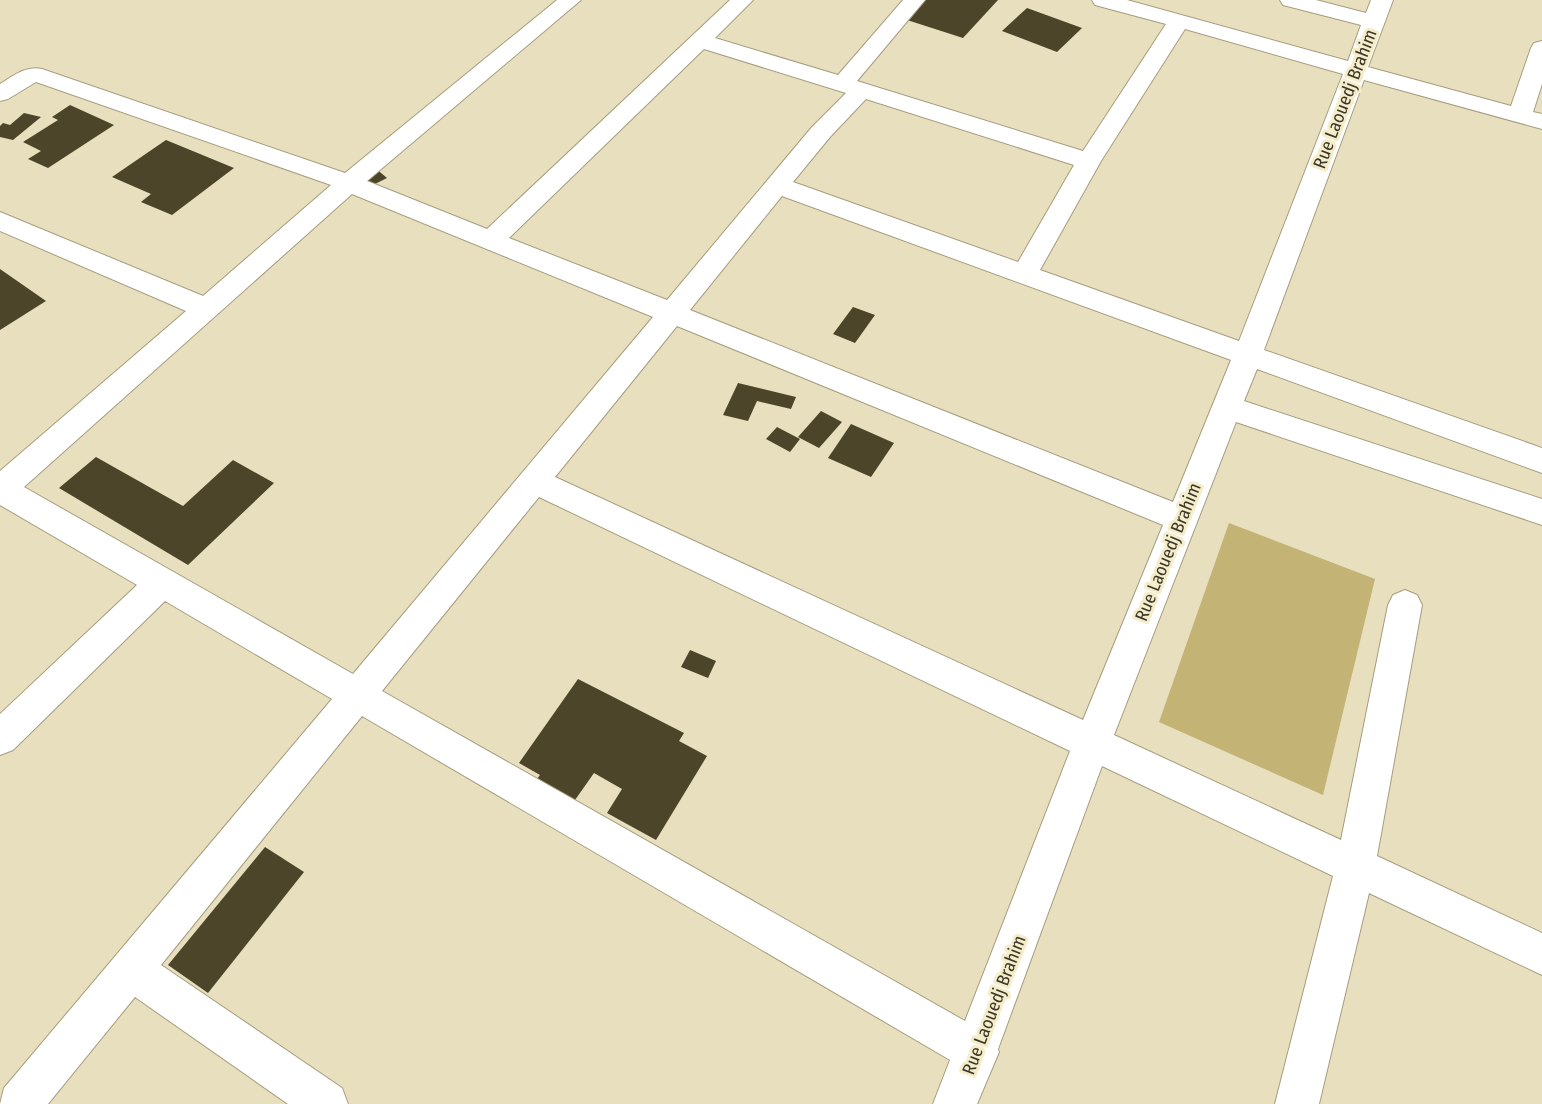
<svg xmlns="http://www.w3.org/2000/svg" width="1542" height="1104" font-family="'Fira Sans Condensed',sans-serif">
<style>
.green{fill:#c3b375}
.building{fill:#4c4529}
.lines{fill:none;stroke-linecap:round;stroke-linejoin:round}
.minor-casing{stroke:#a69d7e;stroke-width:2}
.minor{fill:#fff;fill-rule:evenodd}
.labels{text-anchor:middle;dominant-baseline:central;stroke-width:6;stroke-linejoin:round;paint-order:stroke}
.street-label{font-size:18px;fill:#3a372a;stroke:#f5ecca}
</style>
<rect width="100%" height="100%" fill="#e7dfbe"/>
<polygon class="green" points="1229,523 1375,579 1323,795 1159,722"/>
<g class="building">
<polygon points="922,0 998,0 963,38 904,19"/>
<polygon points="1027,8 1082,28 1057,52 1002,31"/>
<polygon points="70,105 114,125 48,168 28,159 41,151 23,142 58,120 52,117"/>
<polygon points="24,113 41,117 13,140 0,137 0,126 3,123 10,125"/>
<polygon points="166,140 234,168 172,215 141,202 151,194 112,177"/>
<polygon points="368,162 387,178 365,189"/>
<polygon points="0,269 46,301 0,330"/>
<polygon points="853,307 875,315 855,343 833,334"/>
<polygon points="738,383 796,397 791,409 757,401 748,421 723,415"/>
<polygon points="821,411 842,422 819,448 798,437"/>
<polygon points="851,424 894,443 871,477 828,458"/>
<polygon points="777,427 800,439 790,452 766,439"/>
<polygon points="96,457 183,506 233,460 274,483 188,565 59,488"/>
<polygon points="690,650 716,661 708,678 681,667"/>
<polygon points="578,679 684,733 679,741 707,756 656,840 607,813 622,789 594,773 575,800 537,779 540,775 519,763"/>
<polygon points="265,847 304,872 208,993 168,965"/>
</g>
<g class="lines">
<defs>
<path id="minor" d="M557,0h24l-214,181 120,48 243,-229h23l-38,38 123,37 65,-75h22l-68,81 226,70 83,-127 -71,-19 -3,-5h35l221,61 13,-36 -78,-20 -3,-5h36l50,13 5,-13h22l-25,67 143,39 20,-58 3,-5 8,-2v43l-9,28 9,2v15l-178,-49 -100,270 278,98v25l-285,-104 -13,32 298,98v26l-306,-103 -122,313 227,105 47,-235 5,-10 12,-5 12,5 5,10 -45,251 165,77v42l-173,-82 -50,211h-44l58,-228 -231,-110 -104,283 1,3 -22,52h-44l17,-44 -588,-344 -201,249 181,123 6,16h-60l-153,-107 -87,107h-48l4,-16 328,-389 -167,-98 -152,149 -13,5v-41l137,-129 -137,-80v-34l186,-160 -186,-80v-19l203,84 128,-111 -295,-103 -28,17 -8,2v-17c13,-8 26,-19 42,-15l303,104zM1185,29l158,45 -104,267 -199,-71 61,-109zM704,49l142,44 -34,34 -145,173 -158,-62zM866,99l208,66 -56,97 -225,-80 37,-45zM352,194l301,123 -300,357 -329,-187zM782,196l449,164 -58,142 -483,-192zM677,326l486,199 -80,195 -528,-243zM539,497l531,254 -105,270 -583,-330z"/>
</defs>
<use href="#minor" class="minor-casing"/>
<use href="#minor" class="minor"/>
</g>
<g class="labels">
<g class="street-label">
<text transform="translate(1345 99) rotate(-69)">Rue Laouedj Brahim</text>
<text transform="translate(1168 552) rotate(-68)">Rue Laouedj Brahim</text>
<text transform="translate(994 1005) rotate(-69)">Rue Laouedj Brahim</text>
</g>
</g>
</svg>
